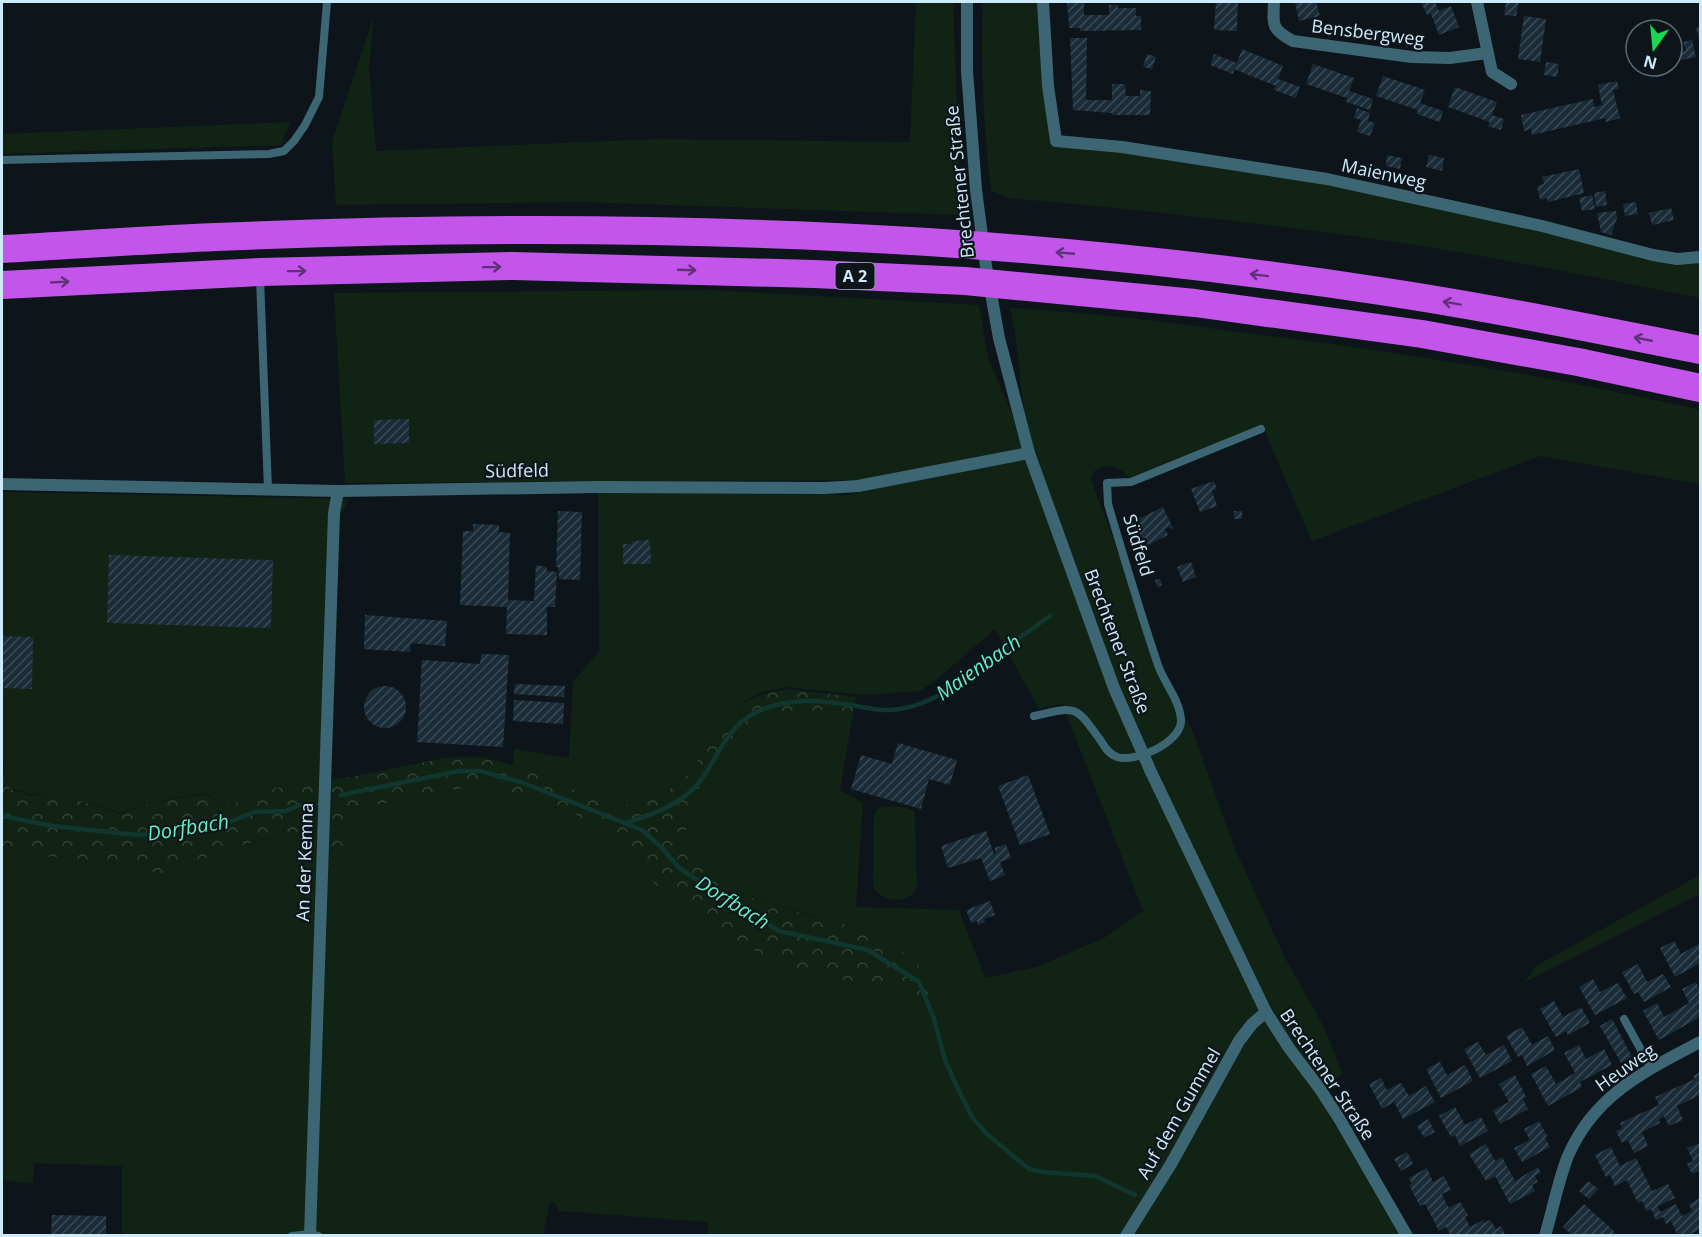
<svg xmlns="http://www.w3.org/2000/svg" width="1702" height="1237" font-family="'Open Sans',sans-serif">
<style>
.grass{fill:#112314}
.forest{fill:url(#forest-crowns)}
.lines{fill:none;stroke-linecap:round;stroke-linejoin:round}
.stream{stroke:#0f3730;stroke-width:4.5}
.building{fill:url(#building-hatch)}
.service{stroke:#3d6674;stroke-width:8}
.minor{stroke:#3d6674;stroke-width:12}
.tertiary{stroke:#3d6674;stroke-width:12}
.motorway{stroke:#c355eb;stroke-width:28}
.oneway{stroke:#5f3278}
.labels{text-anchor:middle;dominant-baseline:central;stroke-width:4.5;stroke-linejoin:round;paint-order:stroke}
.shield{fill:#0d151a;stroke:#93aab6;stroke-width:1.5}
.shield-label{font-size:16px;font-weight:bold;fill:#cceaf9}
.street-label{font-size:18px;fill:#cceaf9;stroke:#0d151a}
.water-label{font-size:20px;font-style:italic;fill:#66edc1;stroke:#0d151a}
</style>
<defs>
<pattern id="forest-crowns" width="20" height="18" patternUnits="userSpaceOnUse" patternTransform="scale(1.5)"><rect width="20" height="18" fill="#112314"/><path d="M2 6a3 3 0 1 1 6 0M12 15a3 3 0 1 1 6 0" fill="none" stroke="#324337"/></pattern>
<pattern id="building-hatch" width="6" height="6" patternUnits="userSpaceOnUse" patternTransform="scale(1.5)"><rect width="6" height="6" fill="#1b2c39"/><path d="M-1 1l2-2M0 6l6-6M5 7l2-2" fill="none" stroke="#3b4b56"/></pattern>
</defs>
<rect width="100%" height="100%" fill="#0d151a"/>
<g class="grass">
<polygon points="916,2 953,2 961,215 582,202 336,205 332,142 374,16 369,67 376,151 655,139 910,142"/>
<path d="M983,2h60l13,139 271,38 326,76 47,2v41c-90,-18 -181,-36 -272,-51 -140,-21 -279,-37 -420,-49l-17,-7c-7,-63 -11,-126 -8,-189z"/>
<polygon points="290,122 281,145 2,154 2,134"/>
<path d="M710,290l269,15 9,53 40,92 -12,-112 -6,-30c82,4 163,15 244,26 150,19 299,42 446,76v74l-160,-28 -228,85 -50,-116 -133,53c-10,-13 -20,-15 -35,-7l-3,8 4,12 46,120 18,57 35,67 41,114 50,109 39,69 19,47 -23,15 86,146 -699,1 1,-14 -149,-11 -5,-9 -4,-1 -7,34h-421v-69l-88,-3 -1,21 -31,-4v-330l28,5 91,8 39,11 96,-33 44,-10 54,-22 120,-23 24,1 77,27 37,22 46,51 33,22 163,73 31,3 45,24 -76,-81 -105,-31 -68,-52 20,-61 49,-59 26,-10 53,-6 24,5 -13,76 23,13 -7,104 103,3 26,68 51,-11 68,-29 39,-27 -81,-208 -23,6 -44,-80 -60,52 -15,10 -56,4 -77,-8 -28,6 -25,15 -45,65 -22,18 -25,12 -23,2 -36,-11 -35,-17 -35,-12 1,-16 55,9 4,-76 26,-31 -1,-162 250,6 169,-39 -158,24 -514,3 -11,-190z"/>
<polygon points="2,492 349,499 337,523 326,781 263,790 231,806 203,793 151,803 120,813 51,791 32,795 10,788 2,761"/>
<path d="M882,807h20l12,4 1,3 2,73c-3,4 -5,9 -10,11 -12,5 -30,-1 -34,-12l1,-70 3,-6z"/>
<polygon points="1700,875 1700,894 1525,982 1536,966"/>
</g>
<polygon class="forest" points="787,689 856,697 853,714 829,709 776,715 750,725 701,784 681,845 749,897 804,914 881,934 930,975 930,1009 885,985 854,982 791,969 725,936 691,909 658,887 612,836 575,814 498,787 474,786 354,809 337,868 300,831 255,841 160,874 121,863 30,855 2,850 2,765 10,789 32,796 51,791 120,814 151,803 203,794 231,806 263,790 357,776 444,758 481,757 513,765 548,777 583,794 619,805 641,803 667,791 689,773 734,708 760,695"/>
<g class="lines">
<g class="stream">
<polyline points="341,795 459,771 480,771 521,782 642,830 662,848 679,868 779,931 868,950 919,982 934,1019 945,1060 958,1089 972,1117 987,1134 1029,1169 1043,1172 1095,1176 1135,1195"/>
<polyline points="2,816 53,826 137,835 184,832 232,821 254,812 286,811 300,805"/>
<path d="M626,823c28,-9 55,-18 74,-42 17,-22 27,-54 53,-67 31,-17 64,-14 98,-9 17,3 32,7 49,4 34,-5 61,-28 87,-47 21,-16 42,-31 63,-46"/>
</g>
</g>
<g class="building">
<polygon points="1067,2 1084,2 1084,15 1109,15 1109,5 1118,5 1118,8 1136,8 1136,16 1141,16 1141,30 1080,31 1080,28 1069,28"/>
<polygon points="1216,2 1238,2 1237,31 1214,30"/>
<polygon points="1295,2 1316,2 1320,16 1299,21"/>
<polygon points="1421,2 1435,2 1439,11 1451,6 1459,27 1439,35 1431,14 1427,15"/>
<polygon points="1506,2 1519,2 1516,16 1504,15"/>
<polygon points="1524,16 1546,19 1540,62 1518,59"/>
<polygon points="1700,27 1700,43 1696,28"/>
<polygon points="1070,38 1087,38 1086,100 1112,100 1112,84 1125,84 1126,96 1140,96 1140,90 1151,91 1150,115 1112,115 1112,113 1073,110"/>
<polygon points="1692,40 1696,57 1676,61 1674,53 1686,51 1683,42"/>
<polygon points="1242,49 1283,66 1278,79 1300,87 1296,98 1274,90 1276,86 1234,69 1233,74 1210,65 1214,54 1237,63"/>
<polygon points="1147,54 1156,57 1152,69 1143,67"/>
<polygon points="1546,62 1559,64 1557,77 1544,75"/>
<polygon points="1313,64 1354,78 1349,91 1373,99 1370,110 1346,102 1347,98 1306,84"/>
<polygon points="1383,76 1425,90 1420,103 1443,111 1440,122 1417,114 1418,110 1376,96"/>
<polygon points="1617,81 1619,89 1613,90 1620,118 1606,122 1605,118 1532,135 1531,129 1524,131 1521,115 1593,99 1594,107 1602,105 1598,85"/>
<polygon points="1455,87 1497,102 1492,115 1504,119 1501,130 1488,126 1490,122 1448,107"/>
<polygon points="1357,108 1370,113 1368,121 1375,123 1370,136 1357,132 1361,120 1354,118"/>
<polygon points="1387,155 1402,158 1400,169 1386,166"/>
<polygon points="1429,155 1444,158 1442,171 1426,167"/>
<polygon points="1579,169 1584,193 1548,202 1547,198 1540,200 1537,186 1544,184 1542,177"/>
<polygon points="1605,191 1607,205 1596,207 1594,193"/>
<polygon points="1592,195 1595,209 1582,211 1579,198"/>
<polygon points="1636,202 1638,214 1625,216 1623,204"/>
<polygon points="1671,208 1674,220 1652,225 1649,213"/>
<polygon points="1616,211 1617,218 1611,235 1601,232 1597,213"/>
<polygon points="409,419 409,443 374,444 374,420"/>
<polygon points="1214,481 1217,489 1212,491 1217,506 1200,512 1191,489"/>
<polygon points="1163,507 1173,528 1171,529 1170,527 1165,529 1168,535 1148,545 1145,539 1142,540 1134,521"/>
<polygon points="558,511 582,512 580,580 559,579 558,567 556,567"/>
<rect x="1234" y="511" width="8" height="8"/>
<polygon points="473,524 499,525 499,532 510,533 508,600 534,601 536,565 546,567 547,571 557,572 555,607 547,607 547,635 506,634 507,607 460,605 463,531 473,531"/>
<polygon points="650,540 651,564 623,564 623,544 632,544 632,541"/>
<polygon points="109,555 273,560 271,628 107,623"/>
<polygon points="1191,562 1196,577 1183,582 1177,567"/>
<polygon points="1160,579 1162,585 1157,587 1155,580"/>
<polygon points="365,615 447,621 445,646 411,643 410,652 364,649"/>
<polygon points="2,636 33,637 32,689 2,688"/>
<polygon points="481,654 509,655 503,747 417,742 422,660 480,664"/>
<polygon points="515,684 565,686 564,697 514,694"/>
<circle cx="385" cy="707" r="21"/>
<polygon points="514,700 564,703 563,724 513,721"/>
<polygon points="898,743 957,760 950,785 929,779 921,809 851,789 861,755 892,764"/>
<polygon points="1028,775 1050,834 1020,845 998,786"/>
<polygon points="986,831 994,854 996,853 994,848 1006,844 1011,858 1000,862 1005,875 990,881 981,858 948,868 941,846"/>
<polygon points="990,901 995,915 984,919 985,922 978,925 977,921 971,923 966,910"/>
<polygon points="1674,941 1681,954 1699,944 1700,948 1700,963 1675,977 1660,948"/>
<polygon points="1638,964 1647,982 1663,974 1671,987 1644,1002 1638,992 1634,994 1622,972"/>
<polygon points="1593,979 1600,992 1618,983 1627,998 1595,1015 1579,987"/>
<polygon points="1696,982 1700,990 1700,1017 1659,1040 1643,1011 1657,1003 1664,1017 1689,1003 1682,989"/>
<polygon points="1554,1001 1563,1017 1581,1007 1590,1023 1568,1035 1566,1031 1556,1037 1540,1009"/>
<polygon points="1612,1019 1632,1057 1621,1063 1600,1026"/>
<polygon points="1522,1027 1532,1045 1548,1036 1555,1050 1527,1066 1522,1055 1518,1057 1506,1036"/>
<polygon points="1478,1042 1486,1055 1504,1045 1512,1061 1480,1078 1464,1049"/>
<polygon points="1579,1045 1586,1059 1604,1049 1612,1065 1580,1082 1582,1087 1548,1106 1531,1074 1546,1066 1556,1084 1575,1073 1564,1053"/>
<polygon points="1440,1062 1447,1075 1465,1065 1473,1081 1441,1098 1426,1069"/>
<polygon points="1700,1072 1700,1095 1677,1106 1683,1120 1669,1126 1664,1116 1659,1119 1660,1123 1642,1132 1648,1146 1634,1153 1628,1140 1622,1143 1616,1131 1622,1128 1620,1123 1659,1105 1655,1097 1695,1079 1693,1076"/>
<polygon points="1515,1075 1526,1097 1523,1099 1528,1109 1500,1124 1493,1110 1509,1102 1499,1084"/>
<polygon points="1381,1078 1387,1090 1401,1083 1409,1096 1426,1086 1435,1102 1403,1119 1394,1102 1382,1109 1369,1084"/>
<polygon points="1455,1107 1465,1125 1481,1117 1488,1131 1460,1146 1455,1135 1451,1137 1439,1116"/>
<polygon points="1428,1119 1435,1132 1424,1138 1417,1126"/>
<polygon points="1539,1121 1547,1136 1545,1138 1550,1147 1522,1162 1514,1148 1530,1140 1524,1129"/>
<polygon points="1700,1143 1700,1171 1692,1174 1687,1164 1693,1161 1687,1148"/>
<polygon points="1486,1144 1495,1161 1502,1157 1515,1181 1538,1167 1541,1173 1535,1176 1538,1182 1532,1185 1535,1191 1510,1204 1495,1176 1486,1181 1469,1154"/>
<polygon points="1611,1147 1620,1166 1636,1158 1652,1191 1668,1184 1675,1198 1658,1206 1660,1212 1676,1204 1682,1216 1692,1211 1689,1204 1700,1198 1700,1229 1687,1236 1678,1236 1671,1221 1666,1224 1663,1217 1656,1220 1651,1209 1647,1211 1642,1201 1638,1203 1627,1180 1615,1186 1610,1175 1606,1177 1595,1155"/>
<polygon points="1407,1152 1413,1164 1401,1171 1394,1159"/>
<polygon points="1427,1168 1433,1182 1444,1176 1451,1190 1442,1194 1445,1201 1449,1208 1460,1202 1468,1215 1465,1217 1470,1227 1483,1220 1484,1223 1490,1220 1496,1229 1501,1226 1506,1236 1451,1236 1446,1227 1439,1231 1425,1204 1420,1206 1409,1185 1412,1184 1409,1178"/>
<polygon points="1588,1181 1598,1189 1589,1199 1579,1191"/>
<polygon points="1584,1204 1615,1232 1612,1236 1573,1236 1563,1227"/>
<polygon points="52,1215 106,1216 106,1236 51,1236"/>
</g>
<g class="lines">
<g class="service">
<polyline points="2,160 269,154 284,151 294,141 305,125 319,97 327,2"/>
<polyline points="260,278 268,490"/>
<path d="M1034,716c43,-10 41,-11 67,25 4,7 8,13 16,16 19,6 65,-15 64,-37 -1,-20 -17,-37 -23,-55 -18,-53 -34,-107 -50,-161l-1,-21 24,-1 130,-53"/>
<polyline points="1624,1019 1651,1068"/>
<polyline points="292,1236 310,1234 318,1236"/>
</g>
<g class="minor">
<polyline points="1043,2 1048,86 1056,141 1122,147 1327,179 1542,226 1653,255 1677,259 1700,257"/>
<path d="M1274,2c-1,23 -3,27 19,39l119,16 38,1 37,-5"/>
<polyline points="1477,2 1492,72 1511,84"/>
<polyline points="2,484 338,491 598,487 825,488 858,486 1029,453"/>
<polyline points="310,1236 334,513 338,491"/>
<polyline points="1126,1236 1171,1164 1239,1041 1252,1024 1266,1012"/>
<path d="M1545,1236c8,-27 13,-55 23,-80 26,-61 77,-85 132,-114"/>
</g>
<polyline class="tertiary" points="967,2 967,71 970,110 976,190 986,266 999,338 1029,453 1114,688 1151,772 1266,1012 1289,1048 1320,1089 1340,1120 1407,1236"/>
<g class="motorway">
<path d="M2,249c71,-4 142,-9 214,-12 236,-10 475,-10 712,5 151,10 302,26 452,49 107,16 214,38 320,59"/>
<polyline points="2,285 260,272 513,266 814,274 965,281 1195,303 1422,334 1578,362 1700,388"/>
</g>
</g>
<defs><path id="oneway-shaft" d="M-6 0H5M1.5-3L5.5 0L1.5 3" fill="none" stroke-width="1.6" stroke-linecap="round" stroke-linejoin="round" transform="scale(1.5)"/></defs>
<g class="oneway">
<use href="#oneway-shaft" transform="translate(1065 253) rotate(-175)"/>
<use href="#oneway-shaft" transform="translate(492 267) rotate(-1)"/>
<use href="#oneway-shaft" transform="translate(687 270) rotate(2)"/>
<use href="#oneway-shaft" transform="translate(297 271) rotate(-1)"/>
<use href="#oneway-shaft" transform="translate(1259 275) rotate(-173)"/>
<use href="#oneway-shaft" transform="translate(60 282) rotate(-3)"/>
<use href="#oneway-shaft" transform="translate(1452 303) rotate(-170)"/>
<use href="#oneway-shaft" transform="translate(1643 339) rotate(-169)"/>
</g>
<g class="labels">
<rect class="shield" x="835.5" y="263" width="39" height="26" rx="4.5"/>
<g class="shield-label">
<text x="855" y="276">A 2</text>
</g>
<g class="street-label">
<text transform="translate(1368 32) rotate(7)">Bensbergweg</text>
<text transform="translate(1384 173) rotate(12)">Maienweg</text>
<text transform="translate(959 182) rotate(-96)">Brechtener Straße</text>
<text transform="translate(517 470) rotate(-1)">Südfeld</text>
<text transform="translate(1139 545) rotate(73)">Südfeld</text>
<text transform="translate(1118 641) rotate(69)">Brechtener Straße</text>
<text transform="translate(304 862) rotate(-88)">An der Kemna</text>
<text transform="translate(1625 1067) rotate(-35)">Heuweg</text>
<text transform="translate(1328 1074) rotate(56)">Brechtener Straße</text>
<text transform="translate(1178 1113) rotate(-60)">Auf dem Gummel</text>
</g>
<g class="water-label">
<text transform="translate(978 667) rotate(-35)">Maienbach</text>
<text transform="translate(188 827) rotate(-9)">Dorfbach</text>
<text transform="translate(733 902) rotate(32)">Dorfbach</text>
</g>
</g>
<rect width="1702" height="1237" fill="none" stroke="#cceaf9" stroke-width="6"/>
<g transform="translate(1654 48) rotate(195)"><circle r="28" fill="#0d151a" stroke="#596a73" stroke-width="1.5"/>
<path d="M0-4.5L10 22L0 15L-10 22Z" fill="#1ad755"/>
<text y="-9" font-size="16" font-weight="bold" text-anchor="middle" fill="#cceaf9">N</text>
</g>
</svg>
